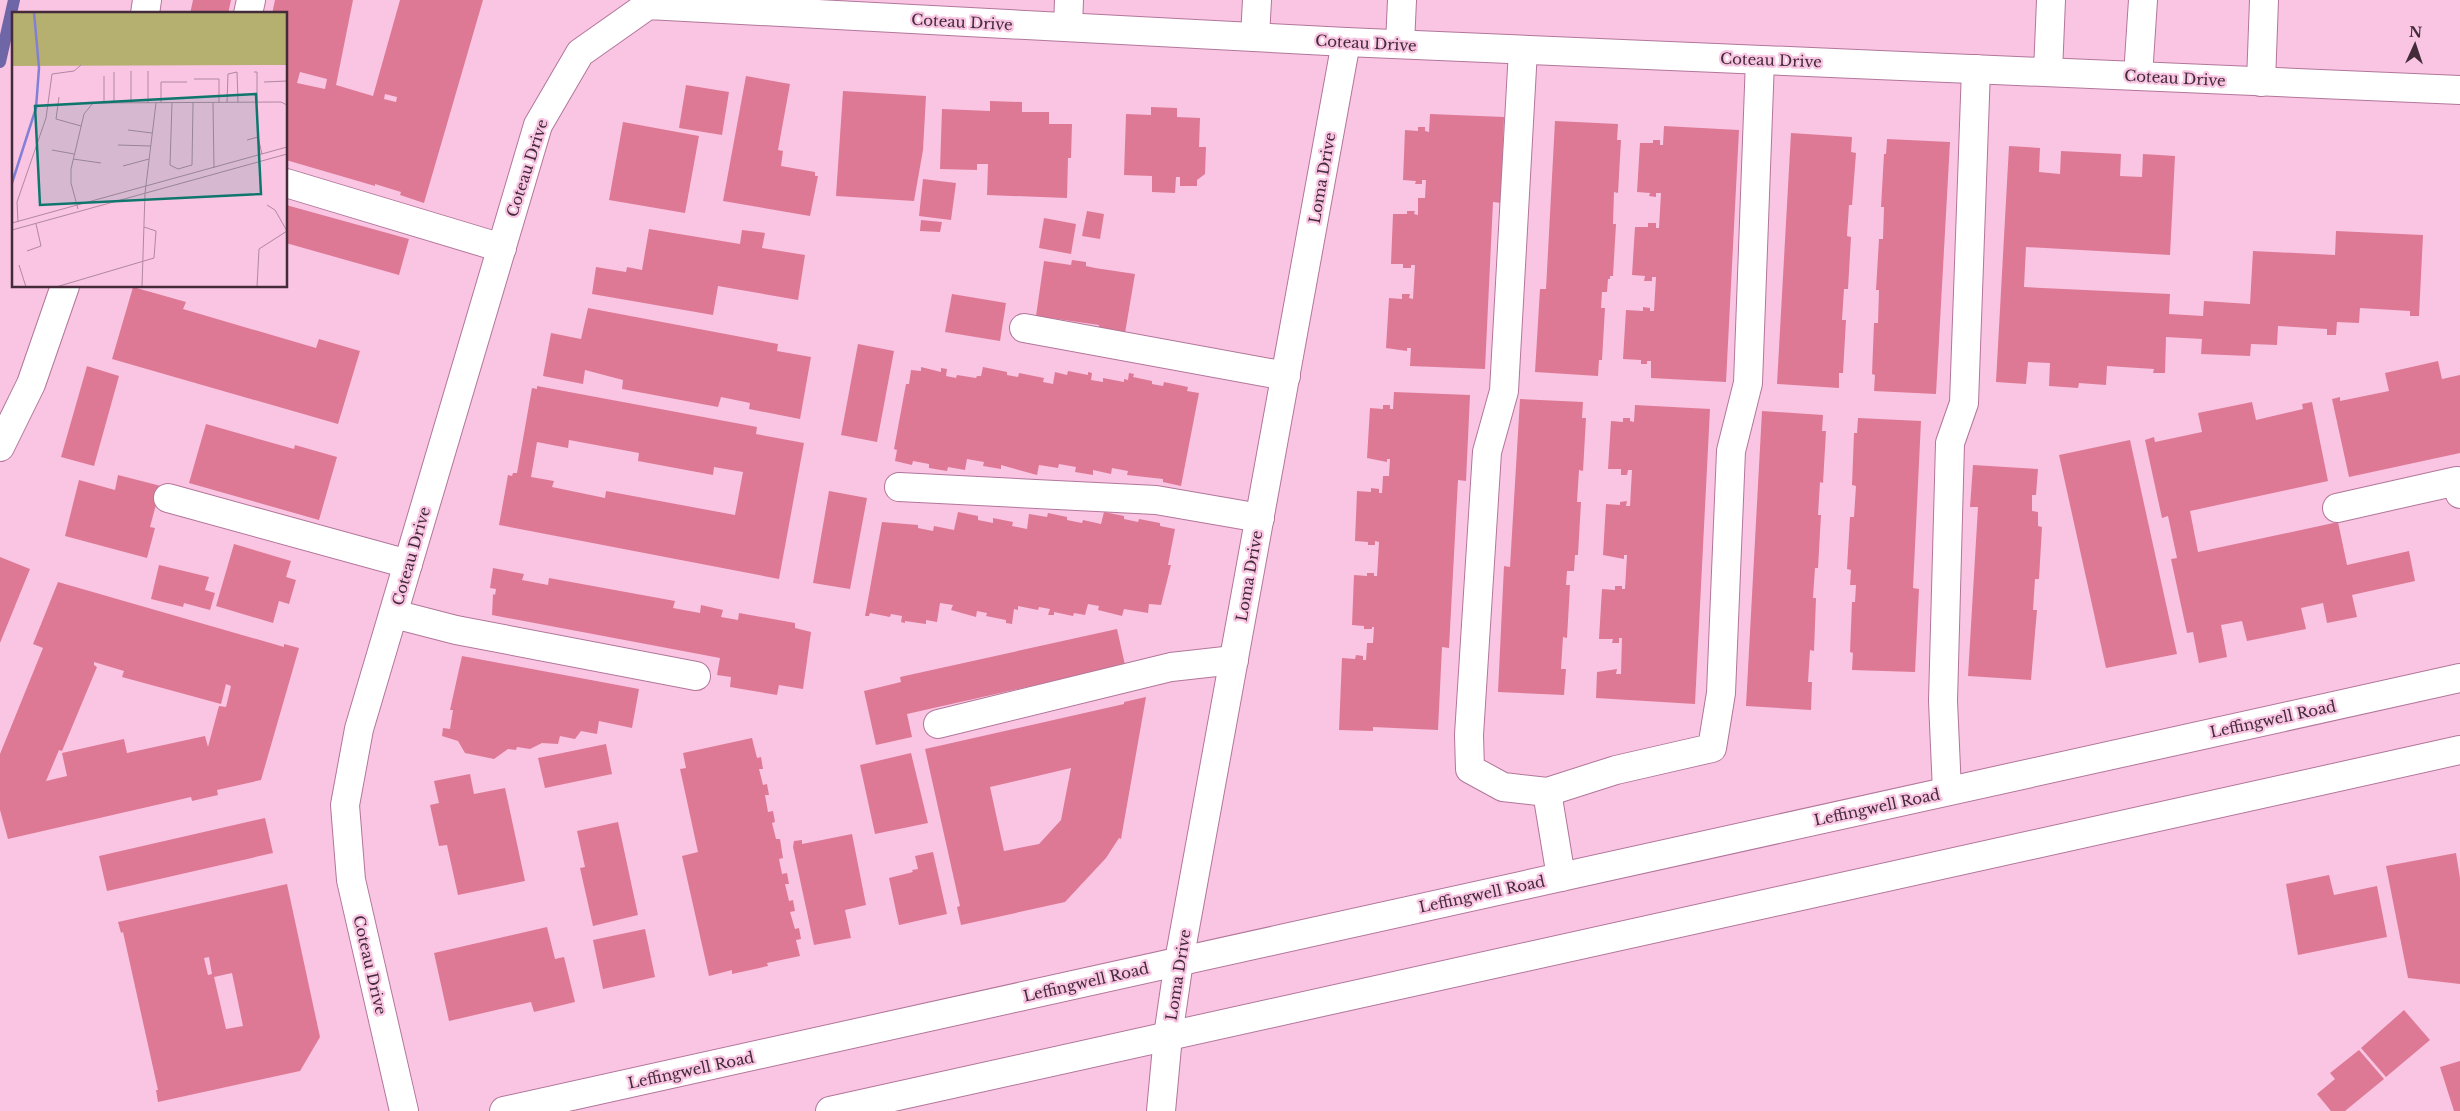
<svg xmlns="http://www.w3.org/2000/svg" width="2460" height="1111" font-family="'Libre Baskerville',serif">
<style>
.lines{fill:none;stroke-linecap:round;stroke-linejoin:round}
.stream{stroke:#6f66a7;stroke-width:12}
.building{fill:#de7995;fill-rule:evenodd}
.minor-casing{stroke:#b2769a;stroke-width:30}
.major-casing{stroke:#b2769a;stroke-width:30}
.minor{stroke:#fff;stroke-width:28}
.major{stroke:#fff;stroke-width:28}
.labels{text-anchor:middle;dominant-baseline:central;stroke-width:4.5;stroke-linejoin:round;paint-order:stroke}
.street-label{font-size:15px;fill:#442b3a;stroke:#f9c5e3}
.inset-river{fill:none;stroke:#8280d6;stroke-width:2.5}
.inset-road{fill:none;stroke:#b1879f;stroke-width:1}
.view{fill:#0f766e;fill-opacity:0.15;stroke:#0f766e;stroke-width:2.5}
.inset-edge{fill:none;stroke:#442b3a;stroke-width:2.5}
</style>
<rect width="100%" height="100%" fill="#f9c5e3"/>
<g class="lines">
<polyline class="stream" points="0,62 14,0"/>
</g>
<g class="building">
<polygon points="193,0 231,0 228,14 190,14"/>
<path d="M275,0h78l-17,85 37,11 27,-96h83l-59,203 -24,-8 1,-3 -26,-8v2l-89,-26v-146h-14zM300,72l27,7 -2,10 -28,-6zM385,94l12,3 -1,5 -12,-3z"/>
<polygon points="746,76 790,84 778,150 783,151 781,166 815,172 815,176 818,176 810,216 723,201"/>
<polygon points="686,85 729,92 722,135 679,128"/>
<polygon points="843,91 926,96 923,150 914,201 836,196"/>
<polygon points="990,101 1022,102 1022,112 1049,112 1049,124 1072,124 1071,158 1068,158 1067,198 987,195 988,164 977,164 977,170 940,169 942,109 990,111"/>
<polygon points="1151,107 1177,108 1177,117 1200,118 1199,147 1206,147 1205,174 1197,180 1197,186 1180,186 1180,177 1176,177 1175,193 1152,192 1152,176 1124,175 1126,114 1151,115"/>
<polygon points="1430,114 1504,117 1501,203 1493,202 1485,369 1410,366 1411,348 1407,348 1407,351 1386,348 1389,298 1402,299 1402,294 1410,294 1409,298 1413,299 1415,265 1411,265 1411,268 1403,268 1403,264 1391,264 1393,214 1407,214 1407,211 1415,211 1414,214 1418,215 1418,198 1425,198 1426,180 1422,180 1422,184 1415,184 1416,181 1403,180 1405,130 1418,131 1418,127 1425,127 1425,131 1429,132"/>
<polygon points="1555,121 1618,124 1617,140 1621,140 1618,193 1614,192 1613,224 1616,224 1613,276 1610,276 1610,279 1608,279 1607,292 1602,292 1601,308 1605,308 1602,360 1599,360 1598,376 1535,372 1540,289 1546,289"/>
<polygon points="623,122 699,136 685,213 609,200"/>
<polygon points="1664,126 1739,130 1726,382 1651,378 1651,361 1647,361 1647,364 1641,364 1641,360 1623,359 1626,310 1643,311 1643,307 1650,308 1650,311 1654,311 1656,277 1652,277 1652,281 1644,281 1645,276 1632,275 1635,227 1648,227 1648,223 1656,223 1656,228 1659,228 1661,193 1656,193 1656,197 1649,196 1650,193 1637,192 1640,143 1653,143 1653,140 1660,140 1660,145 1663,145"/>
<polygon points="1791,133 1852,137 1851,152 1856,153 1852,205 1849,205 1847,236 1851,237 1848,289 1844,289 1842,320 1846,320 1843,373 1839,373 1839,388 1777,384"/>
<polygon points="1887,139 1950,142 1936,394 1874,391 1875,375 1872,374 1874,323 1878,323 1879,290 1876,290 1879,239 1883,239 1884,207 1881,207 1884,154 1886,154"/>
<polygon points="2009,146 2040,148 2039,172 2060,174 2061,151 2121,154 2120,176 2142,177 2143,154 2175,156 2170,255 2026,247 2024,287 2170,294 2169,314 2203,316 2204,301 2250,304 2253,251 2335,255 2336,231 2423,235 2419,316 2410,316 2410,311 2360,308 2359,323 2337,322 2336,335 2327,335 2327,329 2278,326 2277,345 2251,344 2250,356 2201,354 2202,339 2166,337 2165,373 2153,373 2154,369 2107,366 2106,385 2079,383 2078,388 2049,386 2050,363 2028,362 2026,384 1996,382"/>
<polygon points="923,179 956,183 951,220 919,216"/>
<polygon points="286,205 409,239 399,275 286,243"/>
<polygon points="1087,211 1104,214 1100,239 1082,236"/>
<polygon points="1044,218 1076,224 1071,254 1039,248"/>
<polygon points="921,220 942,222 940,232 920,231"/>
<polygon points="649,229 740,244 742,230 765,233 762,248 805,255 798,300 718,286 713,315 592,294 596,267 626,272 627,267 642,270"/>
<polygon points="1072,260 1086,262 1086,266 1095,268 1135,274 1124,339 1098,335 1099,325 1036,316 1044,261 1071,265"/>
<polygon points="133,287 186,302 183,309 316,348 319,339 360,351 338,424 112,359"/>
<polygon points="952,294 1006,303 1000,341 945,332"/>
<polygon points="588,308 778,344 777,351 811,357 800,419 749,409 750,403 721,397 718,407 622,389 623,380 585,370 583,384 543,376 551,333 581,339"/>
<polygon points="858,344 894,351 877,442 841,435"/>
<polygon points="2438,361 2442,379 2460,375 2460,453 2349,477 2332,399 2340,397 2340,401 2389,391 2385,373"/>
<polygon points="87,366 119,376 94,466 61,457"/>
<polygon points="921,367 941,372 941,368 947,369 946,376 956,378 957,375 976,378 977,376 981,376 983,367 1007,372 1007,375 1018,377 1019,373 1044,378 1043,382 1053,384 1055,372 1067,375 1068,371 1088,375 1088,372 1092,373 1091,380 1103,382 1103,378 1124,382 1124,379 1128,380 1129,373 1134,374 1133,377 1152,381 1152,384 1163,386 1164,382 1188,387 1187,391 1199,393 1181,486 1163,482 1163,479 1127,475 1128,471 1112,468 1111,474 1093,470 1093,475 1075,472 1076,467 1059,464 1058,468 1039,465 1037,475 1001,465 1001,469 983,466 984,462 967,459 965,470 948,467 947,471 929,468 929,464 913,461 912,465 895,461 897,450 894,449 906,384 909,384 911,370 921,371"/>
<path d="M537,386l220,41 -1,7 48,9 -25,136 -280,-54 9,-50 4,1 1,-3h4l15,-85 5,1zM569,440l70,13 -1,8 75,14 1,-8 29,5 -8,43 -129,-24 -1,7 -53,-11 2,-6 -23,-4 6,-35 31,6z"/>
<polygon points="1394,392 1470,395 1466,481 1458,480 1449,648 1442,647 1438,730 1373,727 1373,731 1339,730 1342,658 1355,659 1356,655 1363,656 1363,660 1366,660 1367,643 1373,643 1374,627 1372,627 1372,629 1364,629 1364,626 1352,625 1354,575 1367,576 1367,573 1374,573 1374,576 1377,576 1379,542 1375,541 1375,545 1368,545 1368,542 1355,541 1357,491 1371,492 1371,488 1379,489 1379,493 1382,493 1383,476 1389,476 1390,459 1387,459 1387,462 1367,458 1370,408 1383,409 1383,405 1390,405 1390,409 1393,409"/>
<polygon points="1520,399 1583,402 1582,418 1586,418 1583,471 1579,470 1577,502 1581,502 1578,555 1575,555 1574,571 1567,571 1566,585 1570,585 1567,638 1563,637 1561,669 1566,669 1564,695 1498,692 1504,566 1510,567"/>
<polygon points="2252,402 2256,420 2303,409 2302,404 2312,402 2328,481 2190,511 2198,552 2338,522 2347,565 2409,551 2415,581 2352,595 2357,617 2327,623 2323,603 2301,608 2306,629 2247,641 2242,621 2221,625 2227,657 2199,663 2193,632 2187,633 2171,559 2177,558 2168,516 2162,518 2145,440 2154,437 2155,442 2202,432 2198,413"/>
<polygon points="1635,405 1710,409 1695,704 1596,698 1597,672 1617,669 1616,674 1621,674 1622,638 1619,638 1619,643 1612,643 1613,639 1599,639 1602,589 1615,590 1615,586 1622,586 1622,589 1625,589 1627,555 1624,555 1624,559 1603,555 1606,504 1620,505 1620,502 1627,501 1626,506 1630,506 1632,470 1628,470 1627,475 1621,475 1621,469 1608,469 1611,421 1623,422 1623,418 1630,418 1630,421 1634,422"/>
<polygon points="1762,411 1823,415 1822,431 1826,431 1823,483 1820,482 1818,515 1821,515 1818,568 1815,568 1813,598 1816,598 1814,651 1810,650 1808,682 1812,682 1811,710 1746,706"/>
<polygon points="1858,418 1921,421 1913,588 1919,589 1915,672 1852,670 1853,653 1850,652 1852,602 1855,602 1856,585 1850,585 1851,570 1847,569 1850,517 1854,517 1856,486 1852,485 1854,433 1857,433"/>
<polygon points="206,424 294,449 295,445 337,457 319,520 189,483"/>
<polygon points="2130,440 2177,654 2106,668 2059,455"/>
<polygon points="1973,465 2038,469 2036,495 2032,495 2032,511 2038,512 2038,526 2042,527 2039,579 2035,579 2033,610 2037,610 2031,680 1968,676 1978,507 1970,507"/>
<polygon points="118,475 161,486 150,527 155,528 147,558 65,536 79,480 115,490"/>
<polygon points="829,491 867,498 850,589 813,583"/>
<polygon points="958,512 978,516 978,520 993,523 993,518 1013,522 1012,526 1027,529 1029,514 1047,517 1048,513 1067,517 1067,520 1082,523 1083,520 1101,524 1104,512 1124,516 1124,519 1138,522 1139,519 1160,523 1160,526 1175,529 1168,565 1171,565 1161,605 1149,604 1148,613 1124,609 1122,616 1098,610 1099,606 1088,604 1085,615 1074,613 1073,616 1054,612 1054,615 1048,615 1050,609 1039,607 1038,610 1018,606 1018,610 1014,609 1012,624 1006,623 1006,620 986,616 987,613 977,611 976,617 951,610 953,605 940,603 937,622 926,620 926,624 905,621 905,623 901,622 902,616 891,614 890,617 870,613 869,616 865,616 882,522 918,525 918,528 933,531 934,526 954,530"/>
<polygon points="234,544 291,561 286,577 296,580 289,604 279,601 273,623 216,606"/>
<polygon points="0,557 30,569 0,643"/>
<polygon points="159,565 209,577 205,590 215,593 210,610 184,603 183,607 151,599"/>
<polygon points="493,568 524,574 522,580 548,585 549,578 675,601 673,608 700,613 701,605 723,610 721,617 738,620 739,613 795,623 795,628 811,632 803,689 779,685 777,695 730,687 731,677 717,675 720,658 492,615 493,594 495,595 496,589 490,588"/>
<path d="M58,582l226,65v-3l15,4 -38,132 -44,10 1,5 -26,6 -1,-4 -183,42 -8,-29v-56l43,-106 -10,-4zM94,662l30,9 -2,6 99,27 5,-20 5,2 -5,21 -7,-1 -11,41 -3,-11 -78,17 -3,-14 -62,14 5,23 -21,5 13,-31 3,1 35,-84 -3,-2z"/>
<polygon points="1117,629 1125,665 907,714 912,737 876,745 864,691 901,682 900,677"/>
<polygon points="462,656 639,689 632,728 599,721 597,734 581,731 575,739 560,736 558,744 542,743 530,749 517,747 516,750 508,749 494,759 465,753 458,741 442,736 443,728 450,729 453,710 450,710"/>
<path d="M1146,697l-25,142 -2,-1 -13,20 -41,44 -104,23 -4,-18 3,-1 -35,-157 199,-45v-2zM1071,768l-10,52 -22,24 -35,7 -14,-64z"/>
<polygon points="752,738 757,758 761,757 763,769 759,769 763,785 767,784 769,795 765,795 768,812 773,811 775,822 772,823 776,839 780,839 783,858 779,859 782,874 787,873 789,884 785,884 789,901 793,900 795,911 790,912 795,929 799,928 801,939 796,940 800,956 767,963 768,966 732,974 732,970 709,976 682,856 698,852 680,769 686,768 683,753"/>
<polygon points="606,744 612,774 545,788 538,758"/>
<polygon points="911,753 928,823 875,834 860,765"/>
<polygon points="470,774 474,794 505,788 525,881 458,895 447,845 439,846 430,805 439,803 434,781"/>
<polygon points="265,818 273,853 107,891 99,856"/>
<polygon points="618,822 638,915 593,926 580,868 585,867 577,831"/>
<polygon points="852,834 866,905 845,910 851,938 814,945 793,847 794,841 802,840 802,844"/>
<polygon points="933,852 947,914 899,925 889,878 913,872 912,870 918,869 915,856"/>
<polygon points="2456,853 2460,878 2460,984 2408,978 2386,866"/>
<polygon points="2329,875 2334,895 2377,886 2387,937 2298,955 2286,884"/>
<path d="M287,884l33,153 -20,34 -142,31 -2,-12h2l-35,-158 -2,1 -3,-11zM209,957l3,17 -4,1 -4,-17zM232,973l11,53 -17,3 -12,-52z"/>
<polygon points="547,927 555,959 564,957 575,1002 534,1012 531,1002 449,1021 434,953"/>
<polygon points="645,929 655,977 603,989 593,940"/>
<polygon points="2404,1010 2430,1040 2386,1077 2361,1048"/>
<polygon points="2359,1050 2384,1079 2345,1111 2331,1111 2317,1094 2335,1079 2330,1073"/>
<polygon points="2460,1061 2460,1111 2454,1111 2440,1067"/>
</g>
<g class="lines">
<defs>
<g id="minor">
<polyline points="145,14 147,0"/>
<polyline points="248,14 251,0"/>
<polyline points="1068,27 1069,0"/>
<polyline points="1255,37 1257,0"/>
<polyline points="1400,44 1402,0"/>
<polyline points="1523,50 1504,391 1487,452 1469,735 1470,769 1503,787 1547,792 1616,770 1712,748 1721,693 1731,451 1748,383 1760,60"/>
<polyline points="2048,72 2051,0"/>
<polyline points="2138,76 2143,0"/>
<polyline points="2261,82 2264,0"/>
<polyline points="286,183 502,248"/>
<polyline points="1024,328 1286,376"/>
<polyline points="0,447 31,384 65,286"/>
<polyline points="899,487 1156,500 1260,518"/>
<polyline points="168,498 408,564"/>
<polyline points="2337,508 2457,481 2460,494"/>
<polyline points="394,614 456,630 696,676"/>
<polyline points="938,724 1171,667 1234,660"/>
<polyline points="1947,791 1943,701 1950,443 1964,403 1976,69"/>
<polyline points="1547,792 1561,877"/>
<polyline points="404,1111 351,880 345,805 359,729 538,125 580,53 648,5 1346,42 2460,90"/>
<polyline points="1161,1111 1168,1036 1179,961 1346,42"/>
</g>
<g id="major">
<polyline points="504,1111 2460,678"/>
<polyline points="830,1111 2460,750"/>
</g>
</defs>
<use href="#minor" class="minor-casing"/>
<use href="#major" class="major-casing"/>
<use href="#minor" class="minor"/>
<use href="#major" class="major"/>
</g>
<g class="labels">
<g class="street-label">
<text transform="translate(962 22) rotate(3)">Coteau Drive</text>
<text transform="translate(1366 43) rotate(3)">Coteau Drive</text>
<text transform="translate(1771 60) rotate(2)">Coteau Drive</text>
<text transform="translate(2175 78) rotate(3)">Coteau Drive</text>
<text transform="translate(527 168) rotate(-72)">Coteau Drive</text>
<text transform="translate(1322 178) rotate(-80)">Loma Drive</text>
<text transform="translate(411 556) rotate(-74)">Coteau Drive</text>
<text transform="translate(1249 576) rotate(-80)">Loma Drive</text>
<text transform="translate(2273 719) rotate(-12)">Leffingwell Road</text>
<text transform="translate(1877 807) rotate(-12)">Leffingwell Road</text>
<text transform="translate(1482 894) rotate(-12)">Leffingwell Road</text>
<text transform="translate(370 965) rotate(77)">Coteau Drive</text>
<text transform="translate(1178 975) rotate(-81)">Loma Drive</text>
<text transform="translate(1086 982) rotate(-13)">Leffingwell Road</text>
<text transform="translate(691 1070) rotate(-12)">Leffingwell Road</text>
</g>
</g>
<g transform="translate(12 12)">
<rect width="275" height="275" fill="#f9c5e3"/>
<path d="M0,0h275v53l-275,1z" fill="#b5af70"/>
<path class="inset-river" d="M0,171l24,-75 3,-40 -5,-56"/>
<path class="inset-road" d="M136,59v32M242,60h3v30M182,67h25v24M252,70l23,-1M47,85l-3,22 25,7M215,90l1,-28 9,-2 1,30M92,91v-27M102,91v-31M119,91v-32M149,91v-21h26M160,91l-2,62 8,4 14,-4 1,-62M201,91l1,65M116,118l24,3M235,128l11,-3 4,17M106,133l33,1M40,138l22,4M61,147l28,4M111,154l26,-7M255,193l8,5 12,21M66,197l-7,-26v-14l13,-55 9,-11 188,-1 6,3M6,210l-1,-20 29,-84 6,-44 22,-3 7,-6M0,211l275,-76M0,218l275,-76M247,237l28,-18M15,239l14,-5 -5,-22M7,253l7,22M44,275l98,-29 2,-27 -12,-4M130,275l3,-94 11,-90M245,275l2,-38"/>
<path class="view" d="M244,82l5,100 -221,11 -5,-99z"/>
<rect width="275" height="275" class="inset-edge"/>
</g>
<g transform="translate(2415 45) rotate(3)" stroke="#f9c5e3" stroke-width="4" paint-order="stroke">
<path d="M0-4L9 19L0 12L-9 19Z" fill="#442b3a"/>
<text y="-8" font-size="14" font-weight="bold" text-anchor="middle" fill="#442b3a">N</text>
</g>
</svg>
